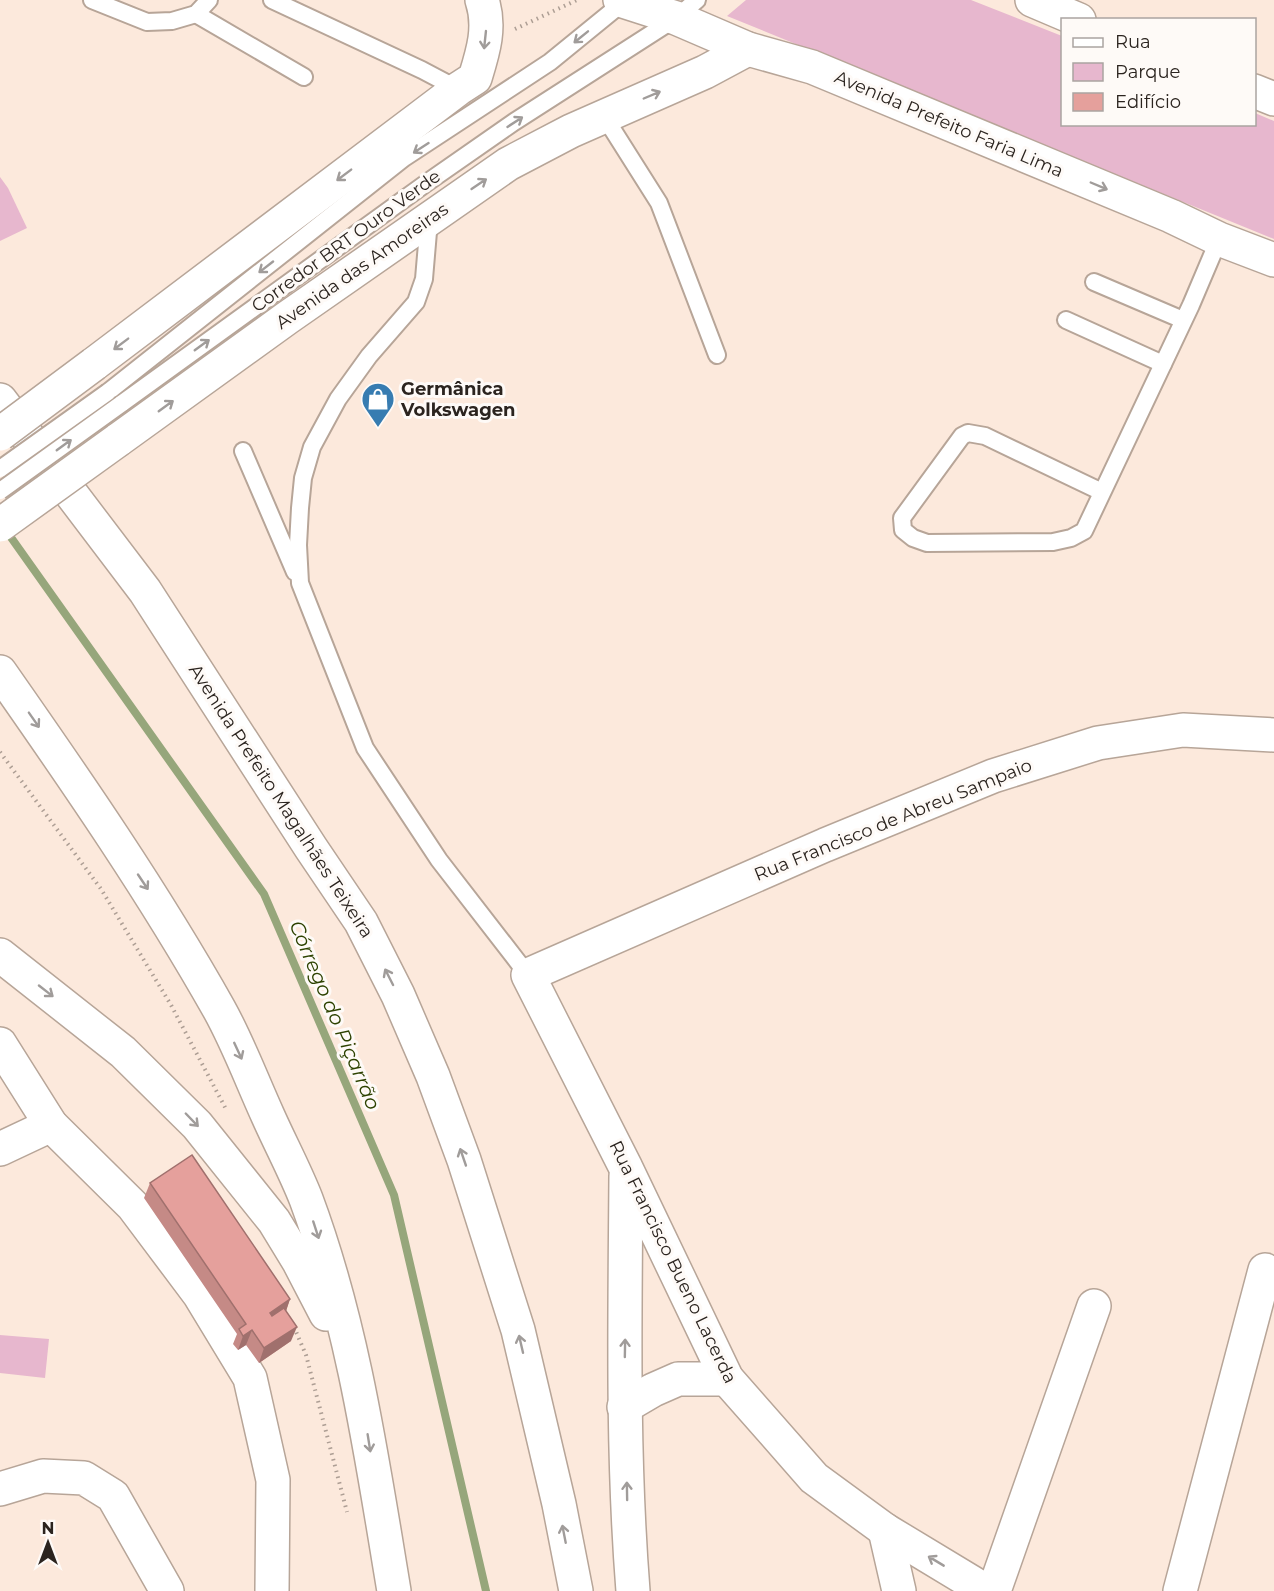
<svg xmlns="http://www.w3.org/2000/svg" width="1274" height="1591" font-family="Montserrat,sans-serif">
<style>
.green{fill:#e7b7ce}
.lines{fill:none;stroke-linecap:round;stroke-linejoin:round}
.stream{stroke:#96a67b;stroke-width:8}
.lane-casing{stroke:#b7a598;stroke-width:20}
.street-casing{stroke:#b7a598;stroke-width:36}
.primary-casing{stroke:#b7a598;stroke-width:36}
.path{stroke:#ad9e94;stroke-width:4;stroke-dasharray:1.5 4.5;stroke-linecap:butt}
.lane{stroke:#fff;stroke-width:16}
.street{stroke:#fff;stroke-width:33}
.primary{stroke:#fff;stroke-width:33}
.lane-bridge-casing{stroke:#b7a598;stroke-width:20;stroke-linecap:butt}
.primary-bridge-casing{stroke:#b7a598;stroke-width:36;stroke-linecap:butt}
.lane-bridge{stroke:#fff;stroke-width:16}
.primary-bridge{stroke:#fff;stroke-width:33}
.wall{fill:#c58a86}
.shaded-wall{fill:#a0706d}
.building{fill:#e5a09c;stroke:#a0706d;stroke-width:1.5}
.oneway{stroke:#a09c9a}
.labels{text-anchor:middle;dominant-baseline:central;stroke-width:6;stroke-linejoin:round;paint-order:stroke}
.street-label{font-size:18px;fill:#2b241f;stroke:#fefaf7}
.poi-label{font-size:18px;font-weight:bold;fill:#2b241f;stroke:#fefaf7;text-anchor:start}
.water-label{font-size:20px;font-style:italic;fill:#2d4200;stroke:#fefaf7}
</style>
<rect width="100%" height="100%" fill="#fce9dc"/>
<g class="green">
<polygon points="746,0 971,0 1062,36 1062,124 1254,124 1255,113 1274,121 1274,239 727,16"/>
<polygon points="0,177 8,188 27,228 0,241"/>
<polygon points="0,1335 49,1339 45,1378 0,1373"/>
</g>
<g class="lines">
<polyline class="stream" points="5,529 264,894 394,1195 486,1591"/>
<defs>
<g id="lane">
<polyline points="92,0 147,22 172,21 196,14 209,0"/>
<polyline points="272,0 422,70 458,89"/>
<polyline points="196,14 304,77"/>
<polyline points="604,116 659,203 717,355"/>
<polyline points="429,220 424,279 416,302 369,356 338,399 312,447 303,478 300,508 298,545 300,583 365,748 439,860 528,975"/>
<polyline points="1094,282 1183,320"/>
<polyline points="1066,320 1163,364"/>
<polyline points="108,392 404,158 550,62 626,0"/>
<polyline points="121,404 425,184 514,122 676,18 697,0"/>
<polyline points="243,451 295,572"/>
<polyline points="1102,492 985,436 968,433 962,436 902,518 903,530 913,538 927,543 1053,542 1071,538 1084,531 1191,305 1219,239"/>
</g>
<g id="street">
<polyline points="0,1044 51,1125 133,1206 199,1294 250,1378 273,1480 272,1591"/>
<polyline points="0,1149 51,1125"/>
<path d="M626,1176c-1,138 -4,277 7,415"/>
<polyline points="624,1407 653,1390 678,1379 727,1379"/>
<polyline points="0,1489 43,1476 84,1478 113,1496 167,1591"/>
<polyline points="885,1530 899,1591"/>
<polyline points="986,1591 885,1530 814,1478 727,1379 626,1168 528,975 825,845 993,776 1098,743 1183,730 1274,735"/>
<polyline points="994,1591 1094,1306"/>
<polyline points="1180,1591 1265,1270"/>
</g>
<g id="primary">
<polyline points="620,0 676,18 748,49 812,67 1171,216 1219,239 1274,260"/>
<polyline points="1032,0 1079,20"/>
<polyline points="1254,91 1274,99"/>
<path d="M94,364l364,-275 17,-11c8,-26 16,-51 7,-78"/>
<polyline points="0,400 145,591 311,848 361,922 398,995 433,1076 464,1160 518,1330 559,1504 576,1591"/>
<polyline points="118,440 287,318 508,164 571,131 705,72 748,49"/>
<path d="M0,672c77,110 153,220 219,337 19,34 33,72 49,107 12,27 27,55 38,83 47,126 66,260 88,392"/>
<polyline points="0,955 123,1052 197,1125 274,1221 299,1262 326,1314"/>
</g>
</defs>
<use href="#lane" class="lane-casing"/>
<use href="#street" class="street-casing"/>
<use href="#primary" class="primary-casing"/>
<g class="path">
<polyline points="515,29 577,0"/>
<polyline points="0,752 101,889 171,1005 227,1111"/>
<polyline points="294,1327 306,1355 347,1512"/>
</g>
<use href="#lane" class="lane"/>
<use href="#street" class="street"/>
<use href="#primary" class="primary"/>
<defs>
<g id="lane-bridge">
<polyline points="0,469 108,392"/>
<polyline points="0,491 121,404"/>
</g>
<g id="primary-bridge">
<polyline points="0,434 94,364"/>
<polyline points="0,525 118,440"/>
</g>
</defs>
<use href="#lane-bridge" class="lane-bridge-casing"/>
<use href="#primary-bridge" class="primary-bridge-casing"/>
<use href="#lane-bridge" class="lane-bridge"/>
<use href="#primary-bridge" class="primary-bridge"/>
</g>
<polygon class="wall" points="150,1183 290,1299 286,1311 291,1341 259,1363 246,1345 238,1350 233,1344 237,1334 144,1198"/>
<g class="shaded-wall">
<polygon points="290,1299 285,1314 264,1328 270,1313"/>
<polygon points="297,1327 291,1341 259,1363 264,1348"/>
<polygon points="252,1330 246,1345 238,1350 243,1336"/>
</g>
<polygon class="building" points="192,1155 290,1299 270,1313 272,1316 284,1308 297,1327 264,1348 252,1330 243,1336 239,1329 246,1324 150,1183"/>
<defs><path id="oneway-shaft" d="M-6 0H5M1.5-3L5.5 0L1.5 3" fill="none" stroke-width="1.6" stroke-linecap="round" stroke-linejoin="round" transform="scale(1.5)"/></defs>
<g class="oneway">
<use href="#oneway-shaft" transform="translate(581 37) rotate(141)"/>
<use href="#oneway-shaft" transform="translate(485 40) rotate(96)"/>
<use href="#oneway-shaft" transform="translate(652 95) rotate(-23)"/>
<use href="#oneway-shaft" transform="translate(515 122) rotate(-33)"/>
<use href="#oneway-shaft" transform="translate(421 148) rotate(147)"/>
<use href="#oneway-shaft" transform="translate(344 175) rotate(143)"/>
<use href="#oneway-shaft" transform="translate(479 184) rotate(-34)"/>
<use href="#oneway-shaft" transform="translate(1099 186) rotate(23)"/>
<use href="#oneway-shaft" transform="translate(266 267) rotate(142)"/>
<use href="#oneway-shaft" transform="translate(121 344) rotate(143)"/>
<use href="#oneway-shaft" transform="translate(202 345) rotate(-36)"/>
<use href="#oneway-shaft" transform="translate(166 406) rotate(-36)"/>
<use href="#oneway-shaft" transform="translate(64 445) rotate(-36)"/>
<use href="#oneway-shaft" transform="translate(34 720) rotate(55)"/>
<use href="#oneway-shaft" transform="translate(143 882) rotate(56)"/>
<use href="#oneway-shaft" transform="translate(389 977) rotate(-117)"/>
<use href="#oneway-shaft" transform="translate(46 991) rotate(38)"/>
<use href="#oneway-shaft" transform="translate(238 1051) rotate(65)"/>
<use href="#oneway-shaft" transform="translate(192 1120) rotate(46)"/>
<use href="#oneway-shaft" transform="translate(463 1157) rotate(-109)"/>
<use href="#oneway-shaft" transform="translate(316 1230) rotate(72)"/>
<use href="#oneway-shaft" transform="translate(521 1344) rotate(-103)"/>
<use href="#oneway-shaft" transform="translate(625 1348) rotate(-89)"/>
<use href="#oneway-shaft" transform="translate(369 1443) rotate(81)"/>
<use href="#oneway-shaft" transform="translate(627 1491) rotate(-91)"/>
<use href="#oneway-shaft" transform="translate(564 1534) rotate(-101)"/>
<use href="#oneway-shaft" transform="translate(936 1561) rotate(-149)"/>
</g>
<defs>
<symbol id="shop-pin" viewBox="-11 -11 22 30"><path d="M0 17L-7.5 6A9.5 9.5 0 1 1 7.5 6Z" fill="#377cb1" stroke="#fefaf7"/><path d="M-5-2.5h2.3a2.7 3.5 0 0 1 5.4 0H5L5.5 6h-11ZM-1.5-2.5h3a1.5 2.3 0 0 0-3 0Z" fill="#fff"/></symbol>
</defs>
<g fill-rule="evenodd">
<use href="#shop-pin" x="359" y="380" width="38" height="52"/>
</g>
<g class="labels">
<g class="street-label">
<text transform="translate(949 124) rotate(23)">Avenida Prefeito Faria Lima</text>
<text transform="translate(346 241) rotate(-36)">Corredor BRT Ouro Verde</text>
<text transform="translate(362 266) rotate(-35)">Avenida das Amoreiras</text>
<text transform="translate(281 801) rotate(57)">Avenida Prefeito Magalhães Teixeira</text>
<text transform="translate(893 820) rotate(-22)">Rua Francisco de Abreu Sampaio</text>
<text transform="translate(673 1262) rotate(64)">Rua Francisco Bueno Lacerda</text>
</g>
<g class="poi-label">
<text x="401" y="389">Germânica<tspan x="401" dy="21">Volkswagen</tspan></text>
</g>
<g class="water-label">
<text transform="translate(335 1015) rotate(67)">Córrego do Piçarrão</text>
</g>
</g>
<rect x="1061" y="18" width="195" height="108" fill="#fefaf7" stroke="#aaa4a1" stroke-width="1.5"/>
<rect x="1073" y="38" width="30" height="9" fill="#ffffff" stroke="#aaa4a1" stroke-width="1.5"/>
<text x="1115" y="48" font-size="18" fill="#2b241f">Rua</text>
<rect x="1073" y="63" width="30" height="18" fill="#e7b7ce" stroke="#aaa4a1" stroke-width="1.5"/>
<text x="1115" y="78" font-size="18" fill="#2b241f">Parque</text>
<rect x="1073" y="93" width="30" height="18" fill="#e5a09c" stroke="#aaa4a1" stroke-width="1.5"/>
<text x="1115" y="108" font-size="18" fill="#2b241f">Edifício</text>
<g transform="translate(48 1543)" stroke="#fefaf7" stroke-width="4.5" paint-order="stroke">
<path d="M0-4.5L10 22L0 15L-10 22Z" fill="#2b241f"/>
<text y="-9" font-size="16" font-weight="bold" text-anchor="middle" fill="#2b241f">N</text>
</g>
</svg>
